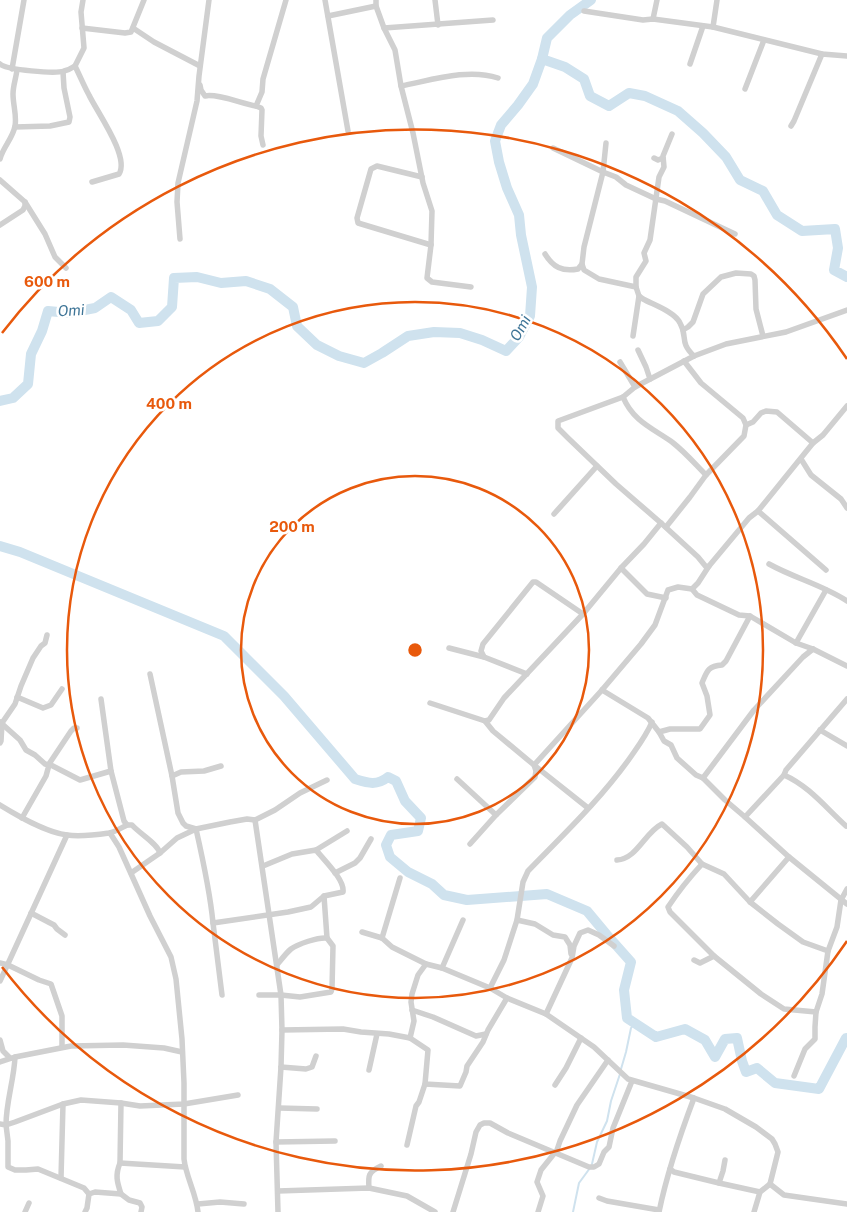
<svg xmlns="http://www.w3.org/2000/svg" width="847" height="1212" font-family="'Public Sans',sans-serif">
<style>
.lines{fill:none;stroke-linecap:round;stroke-linejoin:round}
.stream{stroke:#cfe2ee;stroke-width:2}
.river{stroke:#cfe2ee;stroke-width:10}
.minor{stroke:#d0d0d0;stroke-width:5.5}
.ring{fill:none;stroke:#e8590c;stroke-width:2.5}
.labels{text-anchor:middle;dominant-baseline:central;stroke-width:5;stroke-linejoin:round;paint-order:stroke}
.water-label{font-size:15px;font-style:italic;fill:#3f7597;stroke:#fff}
.centre{fill:#e8590c;stroke:#fff;stroke-width:2.5}
.ring-label{font-size:15px;text-anchor:middle;font-weight:bold;fill:#e8590c;stroke:#fff;stroke-width:5;stroke-linejoin:round;paint-order:stroke}
</style>
<rect width="100%" height="100%" fill="#fff"/>
<g class="lines">
<g class="stream">
<polyline points="621,1069 626,1052 631,1028 635,1023"/>
<polyline points="592,1164 597,1142 607,1121 611,1101 620,1074"/>
<polyline points="573,1212 579,1183 590,1168"/>
</g>
<g class="river">
<polyline points="542,59 565,67 584,79 590,96 609,106 629,93 645,96 678,111 703,133 726,157 740,180 763,191 777,215 802,231 835,229 838,248 834,270 847,277"/>
<polyline points="0,401 13,398 28,384 31,354 42,331 48,311 69,313 95,308 111,297 131,310 139,323 158,321 172,307 174,278 197,277 221,283 246,281 270,289 293,307 297,326 317,345 339,356 364,363 382,353 408,336 434,332 460,333 482,340 506,351 519,337 530,316 532,287 521,235 519,215 507,188 499,162 495,141 501,125 518,105 533,84 542,59 547,38 570,15 591,0"/>
<path d="M0,546l20,6 204,84 60,60 71,83c13,4 22,7 33,-2l8,4 9,20 16,17 -3,13 -27,4 -5,10 4,12 18,15 24,12 12,11 23,5 80,-6 40,17 20,24 24,27 -7,28 3,28 29,19 29,-8 20,11 10,17 10,-18 12,-1 5,23 4,11 11,-4 18,15 44,6 27,-51h1"/>
</g>
<g class="minor">
<polyline points="325,0 348,131"/>
<polyline points="376,0 376,6 384,28 395,50 401,86 413,133 423,183 432,211 431,245 427,278 432,282 471,287"/>
<polyline points="435,0 438,25"/>
<polyline points="584,11 643,20 653,19 713,27 822,54 847,56"/>
<polyline points="328,16 376,6"/>
<polyline points="653,19 657,0"/>
<polyline points="713,27 717,0"/>
<polyline points="82,28 125,33 131,32 144,0"/>
<polyline points="133,28 154,42 200,66"/>
<polyline points="384,28 493,20"/>
<path d="M0,64c7,6 55,10 64,7 4,-1 8,-3 11,-5l9,-18 -3,-36 2,-12"/>
<polyline points="690,64 703,26"/>
<path d="M75,66c5,10 9,20 14,29 8,17 41,62 30,79l-27,8"/>
<polyline points="12,69 24,0"/>
<path d="M200,85l1,5 4,6c11,-3 38,8 51,10"/>
<path d="M401,86c31,-6 67,-18 97,-8"/>
<polyline points="745,89 764,40"/>
<polyline points="791,126 794,121 822,54"/>
<polyline points="15,127 50,126 69,122 70,117 64,88 63,72"/>
<polyline points="263,145 261,136 262,110 261,108 256,106 262,92 263,79 286,0"/>
<polyline points="553,148 603,172 616,177 626,185 656,199 665,201 735,234"/>
<polyline points="654,158 658,160 663,158"/>
<path d="M0,159c3,-12 13,-21 15,-33 2,-10 -2,-21 -2,-32 0,-8 3,-16 4,-24"/>
<polyline points="422,177 377,166 371,169 357,218 358,223 431,245"/>
<polyline points="0,180 25,202 45,234 55,257 66,268"/>
<polyline points="0,225 23,210 25,206 25,202"/>
<polyline points="180,239 177,202 178,183 197,101 199,76 209,0"/>
<path d="M545,254c8,13 17,18 33,15l4,-5 2,6 15,9 37,8 3,9 4,3c11,6 32,13 37,24 8,14 -1,19 14,33"/>
<polyline points="582,264 584,247 603,172 606,143"/>
<polyline points="636,287 636,277 646,261 644,253 650,240 659,177 664,167 663,156 672,134"/>
<polyline points="683,330 688,327 693,322 703,294 721,277 736,273 751,274 754,276 755,280 756,309 763,336"/>
<polyline points="633,336 639,296"/>
<polyline points="638,350 646,367 650,379"/>
<polyline points="620,362 635,387"/>
<path d="M623,397c10,24 29,31 49,45 13,10 23,22 34,33"/>
<polyline points="746,425 753,422 761,413 766,411 777,412 813,443"/>
<polyline points="801,459 811,475 841,499 847,508"/>
<polyline points="758,511 826,570"/>
<polyline points="554,514 597,466"/>
<polyline points="666,527 690,497 706,475 744,436 746,425 743,418 701,383 684,361"/>
<path d="M769,564c25,14 54,21 78,37"/>
<polyline points="709,566 707,568 698,557 661,523 616,484 568,438 558,428 558,421 623,397 635,387 694,356 726,344 786,332 847,310"/>
<polyline points="621,568 647,594 666,598"/>
<polyline points="692,589 698,583 709,566 749,518 758,511 813,443 823,435 847,406"/>
<polyline points="796,643 826,590"/>
<polyline points="449,648 484,657"/>
<polyline points="150,674 172,776 178,813 183,823 186,826 196,829 230,822 247,819 255,820 275,810 300,793 327,780"/>
<polyline points="527,674 484,657 481,651 483,644 533,582 536,582 583,614"/>
<polyline points="602,690 648,718 659,732 664,741 671,745 677,758 696,775 703,778 725,800 745,817 784,775 786,770 847,699"/>
<polyline points="17,697 43,708 51,705 62,689"/>
<polyline points="430,703 485,721 489,720 504,698 583,614 621,568 644,544 661,523"/>
<polyline points="485,721 493,731 534,765 588,808"/>
<polyline points="0,722 20,740 26,750 35,755 45,764 49,765 46,776 22,818"/>
<polyline points="77,728 74,728 71,731 49,764 80,780 111,771"/>
<polyline points="820,730 847,746"/>
<path d="M659,732l11,-3h30l10,-14 -3,-19 -5,-13c5,-12 6,-17 20,-18l4,-4 24,-45"/>
<polyline points="0,743 1,741 2,723 15,704 21,686 33,658 41,646 45,643 47,635"/>
<path d="M784,775c25,11 42,33 62,51"/>
<polyline points="172,776 181,772 204,771 221,766"/>
<polyline points="703,778 754,710 803,657 813,649"/>
<polyline points="457,779 496,815"/>
<path d="M0,805c18,11 45,27 67,30 14,2 28,0 42,-2 6,-1 12,-5 18,-8l-3,-4 -13,-50 -10,-72"/>
<polyline points="745,817 789,857"/>
<polyline points="255,820 281,995 282,1030 281,1067 276,1142 278,1212"/>
<path d="M127,825h5c8,9 25,18 28,28l17,-15 19,-9c7,31 14,62 17,94l75,-11 23,-5 13,-11 19,-4c2,-12 -19,-32 -27,-42l-24,4 -29,12"/>
<path d="M110,833l9,14 31,69 21,41 5,22 6,60 2,44v76c2,18 12,34 14,53"/>
<polyline points="470,844 496,815 535,777 536,771 534,765 602,690 641,644 655,625 668,590 678,587 692,589 697,595 739,615 750,616 796,643 813,649 847,666"/>
<polyline points="316,850 347,831"/>
<path d="M617,860c20,-1 28,-28 45,-36l25,23 15,17 22,10 26,28 28,22 25,18 25,9"/>
<path d="M702,864c-12,13 -24,28 -34,43l2,5 44,44 47,38 23,15 32,3"/>
<polyline points="131,873 160,853"/>
<polyline points="335,873 355,863 360,858 371,839"/>
<polyline points="324,896 327,938"/>
<polyline points="750,902 789,857 847,904"/>
<polyline points="31,913 54,925 57,929 65,935"/>
<polyline points="517,920 535,924 553,935 565,937 570,945 571,954"/>
<polyline points="213,923 222,995"/>
<polyline points="362,932 382,938 392,947 426,964 442,968 490,988 507,998 546,1014 594,1047 628,1079 694,1098 725,1109 756,1127 772,1139 775,1144 778,1152 770,1184 760,1192 754,1212"/>
<polyline points="382,938 400,878"/>
<polyline points="694,960 700,963 714,956"/>
<polyline points="0,963 8,965 39,980 51,984 62,1016 62,1047"/>
<polyline points="442,968 463,920"/>
<polyline points="0,981 67,835"/>
<path d="M490,988l14,-28 13,-40 6,-38 5,-11c36,-37 74,-73 104,-116 7,-10 15,-21 20,-33"/>
<path d="M259,995h22l19,2 31,-5 1,-3 1,-43 -6,-8c-9,-1 -29,6 -36,11 -5,4 -10,11 -14,16"/>
<polyline points="412,1010 433,1017 476,1036 486,1034"/>
<polyline points="546,1014 572,958 574,946 580,933 588,930 599,935 614,946"/>
<polyline points="282,1030 343,1029 361,1032 389,1034 410,1038 428,1050 425,1084 460,1086 466,1072 467,1066 483,1042 488,1030 507,998"/>
<polyline points="410,1038 414,1021 411,1002 412,994 418,975 426,964"/>
<polyline points="0,1040 3,1051 10,1058"/>
<polyline points="15,1057 71,1046 123,1045 164,1048 182,1052"/>
<path d="M0,1062l15,-5c-1,23 -9,45 -9,68l9,-3 48,-18 18,-4 40,3 19,3 44,-2 54,-9"/>
<polyline points="281,1067 306,1069 312,1067 316,1056"/>
<polyline points="369,1070 377,1034"/>
<polyline points="794,1076 805,1049 815,1039 815,1027 816,1012 822,994 828,951 837,927 841,900 847,889"/>
<polyline points="555,1085 566,1068 581,1038"/>
<path d="M121,1103l-1,60c-5,12 -3,19 1,31"/>
<polyline points="279,1108 317,1109"/>
<polyline points="0,1124 6,1125 8,1141 8,1167 15,1170 26,1170 38,1169 84,1188 89,1194 95,1192 121,1194 129,1200 140,1203 142,1207 141,1212"/>
<polyline points="276,1142 335,1141"/>
<polyline points="407,1145 416,1106 419,1102 425,1084"/>
<polyline points="120,1163 185,1167"/>
<polyline points="670,1169 674,1172 719,1183 723,1171 725,1160"/>
<polyline points="61,1178 63,1104"/>
<polyline points="719,1183 760,1192"/>
<polyline points="770,1184 784,1195 847,1204"/>
<path d="M369,1188c-1,-12 -1,-16 12,-22"/>
<polyline points="278,1191 369,1188 407,1196 435,1212"/>
<polyline points="599,1198 607,1201 659,1210"/>
<polyline points="198,1204 220,1202 244,1204"/>
<polyline points="25,1212 29,1203"/>
<polyline points="85,1212 87,1208 89,1194"/>
<polyline points="453,1212 471,1154 476,1132 480,1125 484,1123 490,1123 508,1133 589,1167 594,1167 599,1164 604,1152 609,1147 613,1128 632,1081"/>
<polyline points="538,1212 543,1196 537,1182 541,1170 557,1150 560,1141 577,1105 608,1060"/>
<path d="M659,1212c8,-39 21,-77 35,-114"/>
</g>
</g>
<g class="ring">
<circle cx="415" cy="650" r="174"/>
<circle cx="415" cy="650" r="348"/>
<path d="M847 941A521 521 0 0 1 2 967M2 333A521 521 0 0 1 847 359"/>
</g>
<g class="labels">
<g class="water-label">
<text transform="translate(71 310) rotate(-3)">Omi</text>
<text transform="translate(520 328) rotate(-61)">Omi</text>
</g>
</g>
<circle cx="415" cy="650" r="8" class="centre"/>
<g class="ring-label">
<text x="47" y="287">600 m</text>
<text x="169" y="409">400 m</text>
<text x="292" y="532">200 m</text>
</g>
</svg>
